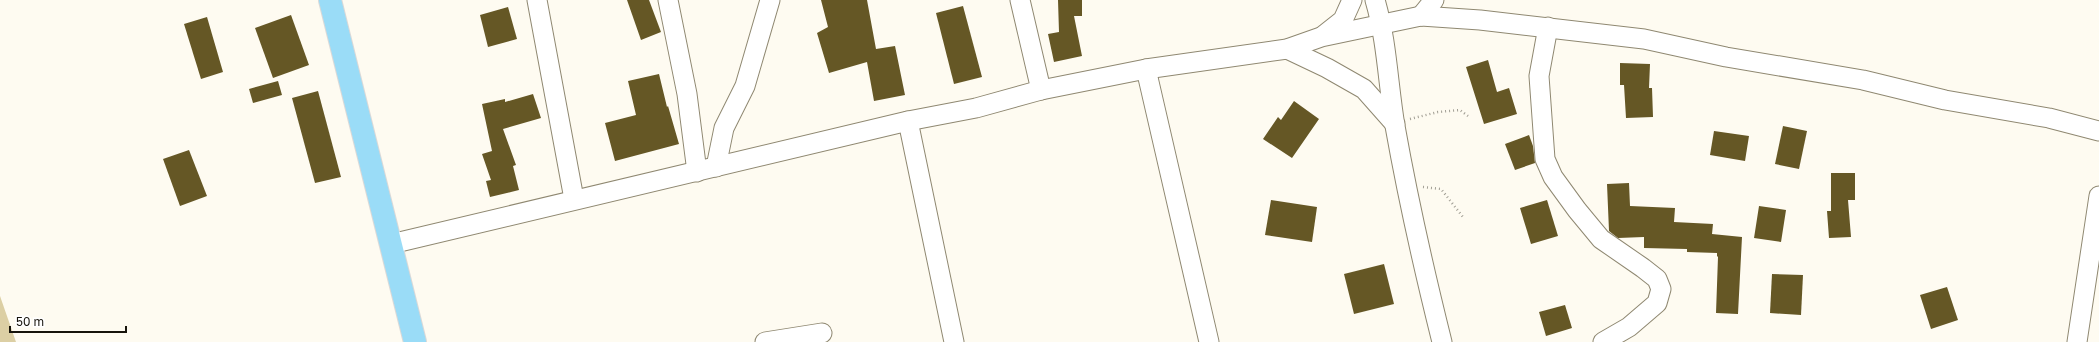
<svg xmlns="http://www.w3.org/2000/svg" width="2099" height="342" font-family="'Golos Text',sans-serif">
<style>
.green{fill:#dccfa4}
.building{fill:#655725}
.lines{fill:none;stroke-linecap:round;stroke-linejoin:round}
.minor-casing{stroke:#8f8871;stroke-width:21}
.highway-casing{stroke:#dad9d8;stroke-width:24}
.path{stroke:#a19e94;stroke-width:2.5;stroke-dasharray:1 3;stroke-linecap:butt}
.minor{stroke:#fff;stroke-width:19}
.highway{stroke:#9adcf7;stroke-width:22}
</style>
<rect width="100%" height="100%" fill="#fefbf1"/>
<polygon class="green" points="0,296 16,342 0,342"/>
<g class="building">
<polygon points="627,0 649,0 661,32 641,40"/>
<polygon points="821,0 867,0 876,49 895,46 905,95 874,101 867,62 829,73 817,33 828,27"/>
<polygon points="1058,0 1082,0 1082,16 1074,16 1082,56 1054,62 1048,34 1059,32"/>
<polygon points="963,6 982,77 954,84 936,13"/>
<polygon points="508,7 517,39 488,47 480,15"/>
<polygon points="291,15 309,65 273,78 255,28"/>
<polygon points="207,17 223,72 201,79 184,24"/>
<polygon points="1488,60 1497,92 1509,88 1517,114 1484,124 1466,67"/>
<polygon points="1620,63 1650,64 1649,88 1652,88 1653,117 1626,118 1624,85 1620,85"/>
<polygon points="659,74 667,107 668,106 679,144 615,161 605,123 636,115 628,81"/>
<polygon points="278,81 282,95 253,103 249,89"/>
<polygon points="318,91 341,177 315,183 292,98"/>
<polygon points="533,94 541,118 503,129 516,165 513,166 519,190 490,197 486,181 491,180 482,154 492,151 482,104 505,99 505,102"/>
<polygon points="1294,101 1319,119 1292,158 1263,139 1278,117 1281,120"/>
<polygon points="1783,126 1807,131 1799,169 1775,164"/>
<polygon points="1714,131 1749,136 1745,161 1710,155"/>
<polygon points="1529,135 1533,146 1535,163 1515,170 1505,144"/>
<polygon points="189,150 207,196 180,206 163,159"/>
<polygon points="1831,173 1855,173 1855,200 1848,200 1851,237 1829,238 1827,211 1831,211"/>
<polygon points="1629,183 1630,206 1675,208 1674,222 1713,224 1712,234 1742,237 1738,314 1716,313 1718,257 1717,256 1717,253 1687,252 1687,249 1644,248 1644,237 1618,238 1609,231 1607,184"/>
<polygon points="1271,200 1317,207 1312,242 1265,235"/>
<polygon points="1547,200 1558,236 1531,244 1520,208"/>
<polygon points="1759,206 1786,210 1781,242 1754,238"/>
<polygon points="1384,264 1394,304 1354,314 1344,274"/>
<polygon points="1772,274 1803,275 1801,315 1770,313"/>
<polygon points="1947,287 1958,320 1931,329 1920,295"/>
<polygon points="1565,305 1572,328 1546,336 1539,312"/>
</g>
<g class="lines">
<defs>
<g id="minor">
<polyline points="537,0 574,199"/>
<polyline points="668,0 687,94 697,172"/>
<polyline points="1020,0 1041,90"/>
<path d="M1375,0c12,41 13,84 20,126 13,73 29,144 47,216"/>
<polyline points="1421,16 1434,0"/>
<polyline points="1548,27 1539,76 1545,159 1553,177 1577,210 1601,239 1643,268 1657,279 1661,289 1657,303 1629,327 1603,342"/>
<polyline points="1324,35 1343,20 1352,0"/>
<polyline points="1287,49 1327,68 1364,89 1395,124"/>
<polyline points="1146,69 1209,342"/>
<polyline points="908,121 954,342"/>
<polyline points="716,167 724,128 745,86 770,0"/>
<polyline points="391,244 908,121 976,108 1041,90 1146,69 1287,49 1321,37 1421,16 1480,20 1644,39 1726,57 1863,80 1945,100 2049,118 2099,131"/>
<polyline points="765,342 822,333"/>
<polyline points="2077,342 2099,196"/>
</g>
<polyline id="highway" points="330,0 415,342"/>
</defs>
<use href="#minor" class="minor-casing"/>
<use href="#highway" class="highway-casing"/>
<g class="path">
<polyline points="1410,119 1438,112 1460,110 1468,116"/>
<polyline points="1423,187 1441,189 1463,217"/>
</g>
<use href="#minor" class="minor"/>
<use href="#highway" class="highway"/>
</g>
<path d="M10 326v6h116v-6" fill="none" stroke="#17140b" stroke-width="2"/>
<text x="16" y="326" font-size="12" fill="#17140b" stroke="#ffffff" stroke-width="3" paint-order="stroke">50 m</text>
</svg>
